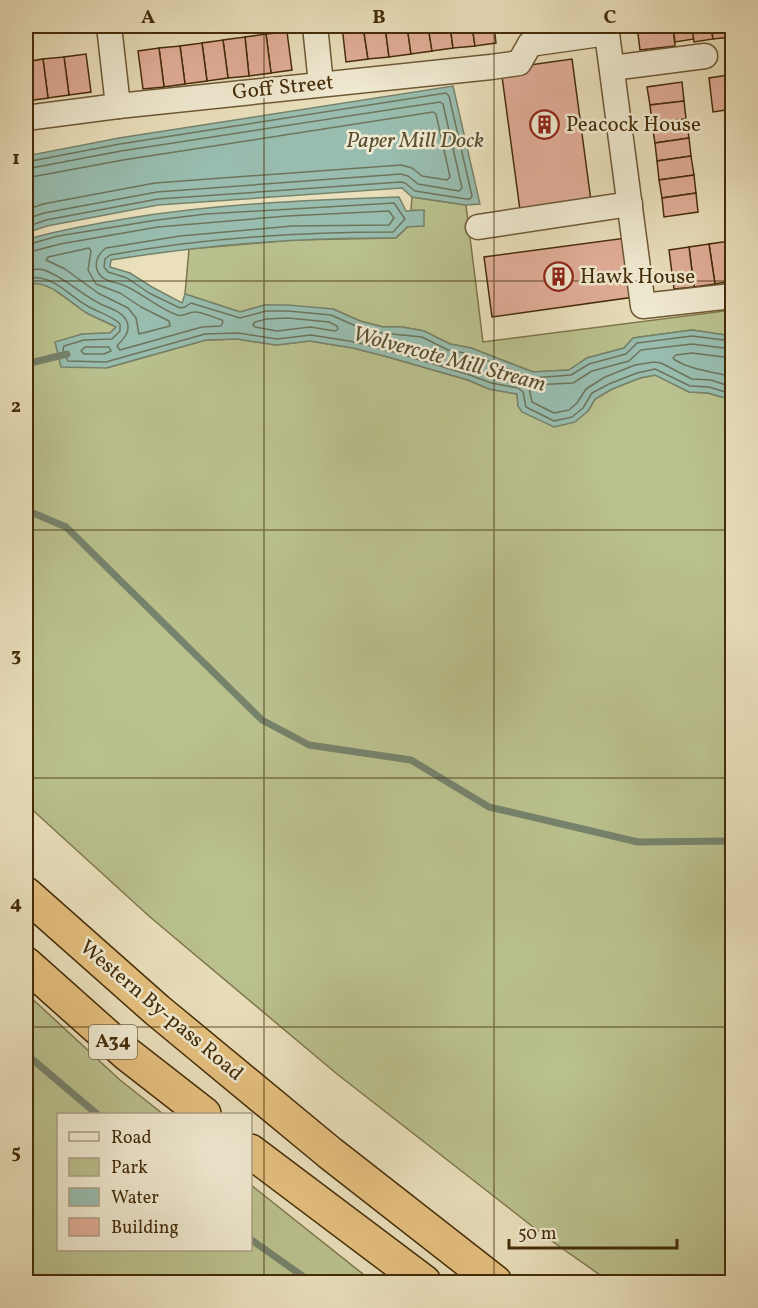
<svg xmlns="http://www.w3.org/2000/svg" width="758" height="1308" font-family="Vollkorn,serif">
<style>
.green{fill:#bac18e;stroke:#7f764b;stroke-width:1.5}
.water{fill:#98bdaf;stroke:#76836c;stroke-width:1.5}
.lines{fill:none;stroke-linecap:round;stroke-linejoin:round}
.shore{stroke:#6e745c;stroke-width:1.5}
.stream{stroke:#76836c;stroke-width:7}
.building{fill:#e2ae99;stroke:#442c08;stroke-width:1.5}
.street-casing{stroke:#6e5935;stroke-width:27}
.highway-casing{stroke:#442c08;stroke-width:36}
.street{stroke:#f1ebd3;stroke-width:24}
.highway{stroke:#e5c07e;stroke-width:33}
.grid{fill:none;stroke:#442c08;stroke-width:1.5;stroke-opacity:0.55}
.labels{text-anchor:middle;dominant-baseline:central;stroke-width:5;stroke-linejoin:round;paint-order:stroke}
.shield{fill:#f1ebd3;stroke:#786545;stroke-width:1.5}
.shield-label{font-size:20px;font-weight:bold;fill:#442c08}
.street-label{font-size:21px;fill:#442c08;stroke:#f1ebd3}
.poi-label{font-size:21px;fill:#442c08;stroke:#f1ebd3;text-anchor:start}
.water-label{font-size:22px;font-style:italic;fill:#595032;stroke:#f1ebd3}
.neatline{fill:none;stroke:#442c08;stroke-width:2}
.grid-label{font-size:20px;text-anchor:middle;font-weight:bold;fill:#442c08}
</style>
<rect width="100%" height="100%" fill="#eae0bc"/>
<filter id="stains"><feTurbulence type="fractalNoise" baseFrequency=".00333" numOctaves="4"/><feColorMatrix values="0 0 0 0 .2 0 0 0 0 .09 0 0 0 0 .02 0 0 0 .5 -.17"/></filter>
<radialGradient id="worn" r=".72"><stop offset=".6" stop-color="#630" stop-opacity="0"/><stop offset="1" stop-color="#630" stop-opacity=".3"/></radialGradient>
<g class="green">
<polygon points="412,197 466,205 483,342 732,310 732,336 692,330 633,338 624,348 587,358 569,370 533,372 471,348 450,344 424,331 402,327 383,327 360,321 333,309 265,305 240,312 185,294 189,249 293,240 396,238 424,211 411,210"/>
<polygon points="38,282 52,288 87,313 116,327 110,333 82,334 72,338 107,368 206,340 237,339 276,345 310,341 353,348 388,357 468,380 489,389 517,394 518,406 588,411 595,399 612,389 640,378 656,375 689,392 708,393 732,400 732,1282 610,1282 546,1237 337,1074 150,917 26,804 26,284"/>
<polygon points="26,993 120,1080 163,1114 58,1114 58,1250 250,1250 251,1185 373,1282 26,1282"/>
</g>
<g class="water">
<polygon points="453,86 480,204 466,205 412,197 402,188 158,205 47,226 26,233 26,156 119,138"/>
<path d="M399,197l7,14 18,-1v16l-17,1 -11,11c-95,-1 -191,7 -285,22l-1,7 20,6 22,14 30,16 3,-9 55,18 25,-7h23l45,4 27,12 23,6h19l22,4 26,13 21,4 62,24 36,-2 18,-12 37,-10 9,-10 59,-8 40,6v64l-24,-7 -19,-1 -34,-17 -15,3 -28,11 -17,10 -7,12 -13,11 -21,5 -32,-15 -4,-6 -1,-12 -28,-5 -21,-9 -80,-23 -35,-9 -43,-7 -34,4 -39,-6 -31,1 -100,28 -45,-1 -6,-25 27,-8 28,-1 6,-6c-10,-6 -21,-9 -31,-15 -20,-13 -34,-32 -59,-28v-44c32,-10 65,-15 98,-21 91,-15 183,-19 275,-22z"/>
</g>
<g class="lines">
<g class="shore">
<polyline points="26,162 120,144 446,93 449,96 472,196 470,199 466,199 415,191 405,183 401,182 158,199 46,220 26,227"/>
<polyline points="26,169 121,151 440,102 443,104 462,188 459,191 418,184 408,176 401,174 157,192 44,213 26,219"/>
<polyline points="26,178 123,160 433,112 436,114 450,177 447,180 422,176 412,168 401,165 155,183 43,204 26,210"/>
<path d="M26,245l32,-9 99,-16 49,-6 188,-11 11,16 -12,13c-94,0 -190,6 -283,23l-5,4 -1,8 4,5 19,6 22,15 31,15 5,-1 6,-4 49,15 26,-7h22l43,4 27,12 24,6 40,4 26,13 22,4 62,24 39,-3 18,-11 37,-10 11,-11 55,-7 40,5"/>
<polygon points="89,248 91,251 88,270 96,284 120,293 141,307 169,321 170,326 139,334 136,318 128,308 98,293 65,269 46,260 48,257"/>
<path d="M26,253l34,-9 98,-17 129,-11 102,-5 5,7 -5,7 -97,1 -112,10 -74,12c-9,6 -14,19 -5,28 5,6 15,6 22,9 18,7 34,23 54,30 7,2 11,-3 17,-3 8,-1 20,6 28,8l1,2 -2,4 -19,1 -82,23 -3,-4c6,-7 14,-14 10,-24 -3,-9 -15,-13 -22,-16 -22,-9 -38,-28 -61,-36 -6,-2 -12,0 -18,1"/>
<path d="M26,278c30,-4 41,18 65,30 10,5 21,8 29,16v7l-8,8 -28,1 -20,6 -1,4 5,11 38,1 99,-28 33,-1 39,6 34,-4 44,7 35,9 80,24 21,8 27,5 5,4 3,15 28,14 18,-4 11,-9 9,-15 17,-9 28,-11 18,-4 35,17 19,1 23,7"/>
<polygon points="288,318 329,322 337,326 338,329 335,331 310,327 277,331 255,327 253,325 255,322 267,319"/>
<polygon points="109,347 111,351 104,354 84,354 81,351 85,347"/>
<polyline points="732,349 692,344 641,350 629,361 592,371 573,383 532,385 529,388 532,402 554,413 569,410 577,403 586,389 605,377 635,365 654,362 661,363 692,379 711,380 732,387"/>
<path d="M732,358l-40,-5 -16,2 -3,3 2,2c18,11 38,11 57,17"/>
</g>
<g class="stream">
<polyline points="26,364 67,354"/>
<polyline points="26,510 66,527 262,720 309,745 411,760 489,807 638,842 732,841"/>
<polyline points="26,1054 97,1114"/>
<polyline points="250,1239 311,1282"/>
</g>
</g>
<g class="building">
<polygon points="342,26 363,26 368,59 346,62"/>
<polygon points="363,26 385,26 389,57 368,59"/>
<polygon points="385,26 407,26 411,54 389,57"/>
<polygon points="407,26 428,26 432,51 411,54"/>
<polygon points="428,26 450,26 453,48 432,51"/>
<polygon points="450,26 472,26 475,46 453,48"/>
<polygon points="472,26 494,26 496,43 475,46"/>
<polygon points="637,26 673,26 675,46 640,50"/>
<polygon points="673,26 692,26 694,39 675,42"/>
<polygon points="692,26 711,26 713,39 694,42"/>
<polygon points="711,26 730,26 731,37 713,39"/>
<polygon points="287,32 292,70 271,73 266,34"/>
<polygon points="266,34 271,73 249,76 245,37"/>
<polygon points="245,37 249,76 228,78 223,40"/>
<polygon points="223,40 228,78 207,81 202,43"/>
<polygon points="202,43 207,81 185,84 180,46"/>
<polygon points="180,46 185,84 164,87 159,48"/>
<polygon points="159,48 164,87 143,89 138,51"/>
<polygon points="86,54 91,92 69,95 64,57"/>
<polygon points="64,57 69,95 48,98 43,59"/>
<polygon points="43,59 48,98 27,101 26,62"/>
<polygon points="572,59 591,201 520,210 501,69"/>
<polygon points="728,75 732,109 713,112 709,78"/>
<polygon points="728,75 732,75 732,109"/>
<polygon points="682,82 684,101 650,105 647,87"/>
<polygon points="684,101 686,119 652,124 650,105"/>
<polygon points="686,119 689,138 655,143 652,124"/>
<polygon points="689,138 691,156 657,161 655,143"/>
<polygon points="691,156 694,175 659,180 657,161"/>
<polygon points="694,175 696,193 662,198 659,180"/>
<polygon points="696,193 698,212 664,217 662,198"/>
<polygon points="626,238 634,297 492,317 484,257"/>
<polygon points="730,241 732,281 715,284 709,244"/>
<polygon points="709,244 715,284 694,287 689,247"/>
<polygon points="689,247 694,287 674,289 669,250"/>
</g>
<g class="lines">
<defs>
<g id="street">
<polyline points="109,26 118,106"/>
<polyline points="315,26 321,84"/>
<polyline points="606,26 643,306 732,296"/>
<polyline points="530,44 607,33"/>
<polyline points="612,68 705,56"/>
<polyline points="26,118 118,106 491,67 519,63 530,44"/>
<polyline points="478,227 630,204"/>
</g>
<g id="highway">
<polyline points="26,894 157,1010 330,1153 495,1282"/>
<polyline points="26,964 127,1054 204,1114"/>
<polyline points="250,1151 424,1282"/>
</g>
</defs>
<use href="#street" class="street-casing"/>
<use href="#highway" class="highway-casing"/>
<use href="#street" class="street"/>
<use href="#highway" class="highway"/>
</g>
<path class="grid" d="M264,26v1256M494,26v1256M26,281h706M26,530h706M26,778h706M26,1027h706"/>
<defs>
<symbol id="building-ring" viewBox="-11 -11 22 22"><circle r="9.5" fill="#f1ebd3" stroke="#8f2418" stroke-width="1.5"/><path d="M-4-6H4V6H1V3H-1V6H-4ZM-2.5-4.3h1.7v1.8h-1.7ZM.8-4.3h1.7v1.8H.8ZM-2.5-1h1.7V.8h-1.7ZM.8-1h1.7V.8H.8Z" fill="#8f2418"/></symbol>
</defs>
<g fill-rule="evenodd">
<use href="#building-ring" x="528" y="108" width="33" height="33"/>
<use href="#building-ring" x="542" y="260" width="33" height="33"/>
</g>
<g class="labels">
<rect class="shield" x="89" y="1025" width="48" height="34" rx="4.5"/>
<g class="shield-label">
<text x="113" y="1042">A34</text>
</g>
<g class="street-label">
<text transform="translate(283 88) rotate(-6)">Goff Street</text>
<text transform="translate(161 1011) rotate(40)">Western By-pass Road</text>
</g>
<g class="poi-label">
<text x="566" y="125">Peacock House</text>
<text x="580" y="277">Hawk House</text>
</g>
<g class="water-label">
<text x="415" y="141">Paper Mill Dock</text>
<text transform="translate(449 360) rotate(15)">Wolvercote Mill Stream</text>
</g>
</g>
<rect width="758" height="1308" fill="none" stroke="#eae0bc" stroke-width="66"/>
<rect x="57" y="1113" width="195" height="138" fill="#f1ebd3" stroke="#ac9f82" stroke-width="1.5"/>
<rect x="69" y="1132" width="30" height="9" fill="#f1ebd3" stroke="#ac9f82" stroke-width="1.5"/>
<text x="111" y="1143" font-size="18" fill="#442c08">Road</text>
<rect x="69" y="1158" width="30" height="18" fill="#bac18e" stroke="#ac9f82" stroke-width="1.5"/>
<text x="111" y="1173" font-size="18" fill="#442c08">Park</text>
<rect x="69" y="1188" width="30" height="18" fill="#98bdaf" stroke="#ac9f82" stroke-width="1.5"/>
<text x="111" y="1203" font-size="18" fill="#442c08">Water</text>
<rect x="69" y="1218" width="30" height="18" fill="#e2ae99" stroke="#ac9f82" stroke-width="1.5"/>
<text x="111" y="1233" font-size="18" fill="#442c08">Building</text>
<path d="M509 1239v9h168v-9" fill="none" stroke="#442c08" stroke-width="3"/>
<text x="518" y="1239" font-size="18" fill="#442c08" stroke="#f1ebd3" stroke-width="4.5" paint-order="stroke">50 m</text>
<rect x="33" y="33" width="692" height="1242" class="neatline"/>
<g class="grid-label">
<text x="148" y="23">A</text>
<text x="379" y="23">B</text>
<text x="610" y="23">C</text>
<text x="16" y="164">1</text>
<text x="16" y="412">2</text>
<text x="16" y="661">3</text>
<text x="16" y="909">4</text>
<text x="16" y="1158">5</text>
</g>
<rect width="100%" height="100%" filter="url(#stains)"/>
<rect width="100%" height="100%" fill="url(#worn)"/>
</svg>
